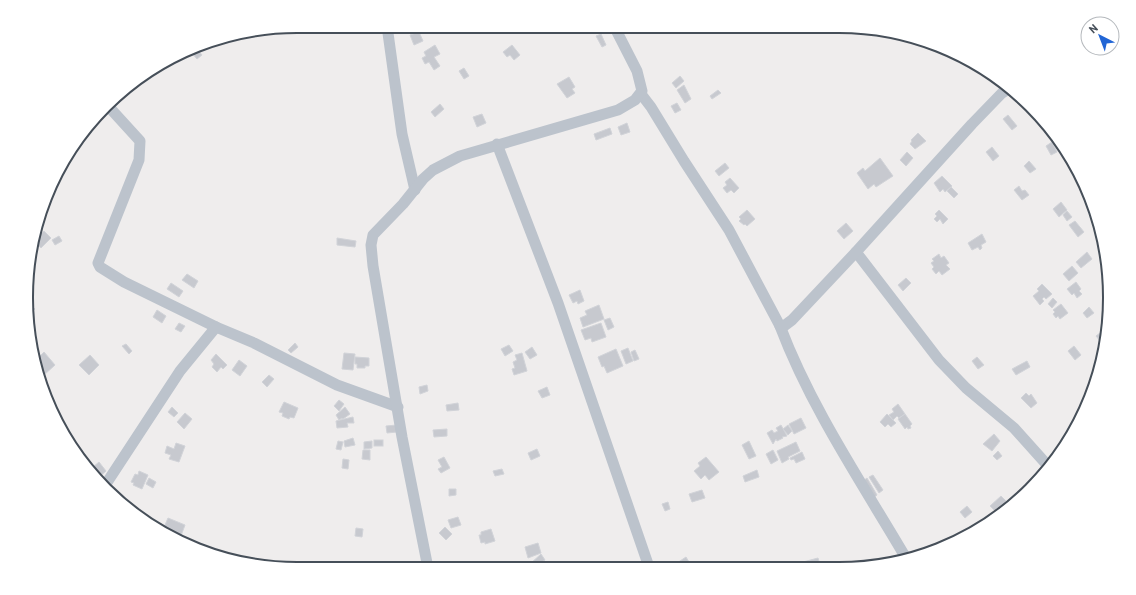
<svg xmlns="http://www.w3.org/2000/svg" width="1136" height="595" font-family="Barlow,sans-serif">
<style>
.building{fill:#c7c9cf;stroke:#d1d3d8}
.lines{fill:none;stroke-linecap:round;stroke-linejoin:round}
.street{stroke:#bcc3cc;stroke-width:11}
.rim{fill:none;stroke:#464f59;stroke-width:2}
</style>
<rect width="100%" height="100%" fill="#efeded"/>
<g class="building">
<polygon points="419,32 423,41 414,45 410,35"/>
<polygon points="601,34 606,45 602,47 596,36"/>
<polygon points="435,45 440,54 434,57 440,66 434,70 429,62 425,64 422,58 426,56 424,52"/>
<polygon points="512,45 520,55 514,60 510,55 507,57 503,52"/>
<polygon points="196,48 202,55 197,59 191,52"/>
<polygon points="464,68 469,76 464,79 459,71"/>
<polygon points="680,76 684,81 676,88 672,83"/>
<polygon points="569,77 575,87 572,89 575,93 567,98 557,84"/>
<polygon points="684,85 691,99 685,103 677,90"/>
<polygon points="718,90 721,93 712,99 710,96"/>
<polygon points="677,103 681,110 675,113 671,106"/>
<polygon points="440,104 444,109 435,117 431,112"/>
<polygon points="482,114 486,123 477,127 473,117"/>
<polygon points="1008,115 1017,126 1012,130 1003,119"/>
<polygon points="627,123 630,132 621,135 618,127"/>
<polygon points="610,128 612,134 596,140 594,134"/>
<polygon points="918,133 926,141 915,149 910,144 912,141 911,140"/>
<polygon points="1052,142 1057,152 1051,155 1046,146"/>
<polygon points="992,147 999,156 993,161 986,152"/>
<polygon points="907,152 913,158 906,166 900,160"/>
<polygon points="880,158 893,176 876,187 874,184 868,189 857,173 863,168 865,171"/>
<polygon points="1029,161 1036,169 1030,173 1024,166"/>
<polygon points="725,163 729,168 719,176 715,171"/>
<polygon points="942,176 952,186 945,192 943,189 940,192 934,183"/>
<polygon points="730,178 739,188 734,193 731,190 727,193 723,188 727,185 725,182"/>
<polygon points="1019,186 1022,191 1025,190 1029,195 1022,200 1014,190"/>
<polygon points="951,187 958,194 954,198 947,191"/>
<polygon points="1061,202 1067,210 1059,217 1053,209"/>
<polygon points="747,210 755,219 747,226 745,224 744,225 739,221 741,219 739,217"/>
<polygon points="939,210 948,219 943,224 940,219 937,222 934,219 937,216 935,214"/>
<polygon points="1067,211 1072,217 1067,221 1063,215"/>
<polygon points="1075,221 1084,232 1078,237 1069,225"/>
<polygon points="846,223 853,231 844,239 837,231"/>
<polygon points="44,231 51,238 41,248 34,241"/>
<polygon points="982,234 986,242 981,245 982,248 980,250 978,247 972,250 968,243"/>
<polygon points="59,236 62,241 55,245 52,240"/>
<polygon points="337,238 356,241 355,247 337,245"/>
<polygon points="1087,252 1092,259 1081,268 1076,262"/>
<polygon points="939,254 941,258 944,256 949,263 946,265 950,269 942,275 939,271 936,274 932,269 934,267 931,263 934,261 932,259"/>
<polygon points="1072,266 1078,273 1069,281 1063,274"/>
<polygon points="187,274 198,281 194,288 182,280"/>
<polygon points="906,278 911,283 903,291 898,285"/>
<polygon points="1076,282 1081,289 1079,291 1082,294 1077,298 1074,293 1072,295 1067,289"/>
<polygon points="171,283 183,291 179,297 167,289"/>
<polygon points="1042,284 1052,294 1046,299 1044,297 1042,299 1044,301 1040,305 1033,296 1039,291 1037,289"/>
<polygon points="580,290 584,301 578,304 577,301 573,303 569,295"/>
<polygon points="1053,298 1057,302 1052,308 1048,304"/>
<polygon points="28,302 35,309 31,313 27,309"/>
<polygon points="1061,304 1068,313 1060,319 1058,316 1056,318 1053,314 1055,312 1053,310"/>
<polygon points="599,305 604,319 583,327 580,318 587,315 585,311"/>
<polygon points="1089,307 1094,313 1087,318 1083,313"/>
<polygon points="157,310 166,316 162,323 153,317"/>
<polygon points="610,318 614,327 608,330 604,320"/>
<polygon points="179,323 185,326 181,332 175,329"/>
<polygon points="601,323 606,337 592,342 591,338 585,340 581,330"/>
<polygon points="1104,330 1107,333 1106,337 1101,342 1096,336"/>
<polygon points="295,343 298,347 291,353 288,350"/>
<polygon points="126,344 132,351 129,354 122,346"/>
<polygon points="509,345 513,351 505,356 501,349"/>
<polygon points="1074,346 1081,355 1075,360 1068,351"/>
<polygon points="532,347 537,355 530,359 525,352"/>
<polygon points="628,348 633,361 626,364 621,351"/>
<polygon points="616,349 623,366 607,373 604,366 602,367 598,357"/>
<polygon points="635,350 639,359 634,361 631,352"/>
<polygon points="44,352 55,365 44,375 39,369 41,367 38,363 41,360 39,357"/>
<polygon points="344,353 355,354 353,370 342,369"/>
<polygon points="522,353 527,371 514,375 512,369 515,368 513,362 517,360 515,355"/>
<polygon points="216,354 227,365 223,369 221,367 217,372 212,367 214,364 211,360"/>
<polygon points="90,355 99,365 89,375 79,365"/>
<polygon points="355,357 369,358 369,366 365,366 365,368 357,368 357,364 355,364"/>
<polygon points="977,357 984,365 978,369 972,361"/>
<polygon points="239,360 247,366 240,376 232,370"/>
<polygon points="1027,361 1030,367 1016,375 1012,369"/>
<polygon points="269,375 274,379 267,387 262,382"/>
<polygon points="427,385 428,391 420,394 419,387"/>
<polygon points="547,387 550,395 542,398 538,391"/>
<polygon points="1026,393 1029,396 1031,394 1037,403 1031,408 1021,398"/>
<polygon points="339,400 344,404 339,411 334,406"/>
<polygon points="284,402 298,408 294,418 290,417 289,419 282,416 283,413 279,412"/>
<polygon points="458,403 459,410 447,411 446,405"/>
<polygon points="898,404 905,414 899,418 897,416 893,420 889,415 894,412 892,409"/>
<polygon points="172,407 178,413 174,417 168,412"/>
<polygon points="345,407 350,414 343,419 342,418 339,420 336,415"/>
<polygon points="185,413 192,419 184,429 177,422"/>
<polygon points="887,414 896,423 891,427 888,424 885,427 880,422"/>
<polygon points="905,414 912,424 910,426 911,428 908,429 907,427 905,429 898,419"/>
<polygon points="353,417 354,423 347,423 348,427 337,428 336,421"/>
<polygon points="801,418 806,428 794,434 789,424"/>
<polygon points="397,425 397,432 387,433 386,426"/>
<polygon points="781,425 787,436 782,437 783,438 777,441 776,439 773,444 767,433 772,430 774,433 778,431 776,428"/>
<polygon points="788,425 792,431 788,435 783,429"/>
<polygon points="447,429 447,436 434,437 433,430"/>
<polygon points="994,434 1000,441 992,451 983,444"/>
<polygon points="353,438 355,445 345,447 344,441"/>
<rect x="374" y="440" width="9" height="6"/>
<polygon points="338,441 343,442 341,450 336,449"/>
<polygon points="372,441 372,448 364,449 364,442"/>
<polygon points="749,441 756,456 749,459 742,445"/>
<polygon points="796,442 800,451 788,457 789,459 782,463 777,451"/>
<polygon points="176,443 185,446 179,462 169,459 171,455 165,453 167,446 174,449"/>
<polygon points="537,449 540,456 531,460 528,453"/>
<polygon points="363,450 370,450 370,460 362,459"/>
<polygon points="773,450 778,460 771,464 766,454"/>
<polygon points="998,451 1002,456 997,460 993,456"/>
<polygon points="802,452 805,459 796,463 794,459 791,460 790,458"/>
<polygon points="444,457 450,468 441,473 438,469 442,467 438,460"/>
<polygon points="706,457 719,472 709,480 705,475 701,479 694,471 700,466 698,463"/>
<polygon points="343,459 349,460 348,469 342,468"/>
<polygon points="99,462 106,471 98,478 95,474 97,472 93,467"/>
<polygon points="502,469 504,474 495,476 493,471"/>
<polygon points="757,470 759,477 745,482 743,476"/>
<polygon points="139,471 148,475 142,489 133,485 134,483 131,482 135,474 138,475"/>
<polygon points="873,475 883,490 879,493 869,477"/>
<polygon points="149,478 156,482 153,488 146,484"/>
<polygon points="867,478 877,495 873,498 863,481"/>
<polygon points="449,489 456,489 456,495 449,496"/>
<polygon points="702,490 705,498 692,502 689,494"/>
<polygon points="1001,496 1006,501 995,511 990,506"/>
<polygon points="668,502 670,509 665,511 662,504"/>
<polygon points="967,506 972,512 965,518 960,512"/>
<polygon points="458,517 461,525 451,528 448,520"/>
<polygon points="168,518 185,525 179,541 162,532"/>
<polygon points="445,527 452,534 446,540 439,533"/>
<polygon points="356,528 363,529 362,537 355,536"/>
<polygon points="491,529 495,541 485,544 485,542 481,543 479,535 481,535 481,532"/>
<polygon points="538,543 541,553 528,558 525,547"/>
<polygon points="541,554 545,560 532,568 530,564"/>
<polygon points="247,557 256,559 255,564 246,563"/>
<polygon points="686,557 692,567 676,567 674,565"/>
<polygon points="818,558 821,567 805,567 803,562"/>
</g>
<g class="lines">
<g class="street">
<polyline points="387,26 402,134 415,190"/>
<polyline points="1010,88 1002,93 972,124 856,252 939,360 966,388 1014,428 1049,467"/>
<polyline points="641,94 651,107 684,161 729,230 780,326 784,326 792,320 856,252"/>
<polyline points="109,107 140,141 139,160 98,263 100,267 124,282 216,327 254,343 337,385 398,407"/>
<polyline points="497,144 558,303 649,567"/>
<path d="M780,326c31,82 82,157 126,232"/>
<polyline points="104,487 180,371 216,327"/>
<polyline points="428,568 402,437 373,266 371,245 373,235 403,204 423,179 433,170 460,156 618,110 635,100 642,91 637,71 614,26"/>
</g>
</g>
<path d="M0 0H1136V595H0ZM297 33H839A264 264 0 0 1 1103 297V298A264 264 0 0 1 839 562H297A264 264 0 0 1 33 298V297A264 264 0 0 1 297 33Z" fill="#fff" fill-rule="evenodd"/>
<path class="rim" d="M297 33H839A264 264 0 0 1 1103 297V298A264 264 0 0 1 839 562H297A264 264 0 0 1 33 298V297A264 264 0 0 1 297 33Z"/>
<g transform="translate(1100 36) rotate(318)"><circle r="19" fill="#ffffff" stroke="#b5b9bd"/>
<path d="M0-3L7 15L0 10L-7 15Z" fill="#2165d5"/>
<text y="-6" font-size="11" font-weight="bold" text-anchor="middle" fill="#464f59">N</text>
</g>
</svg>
